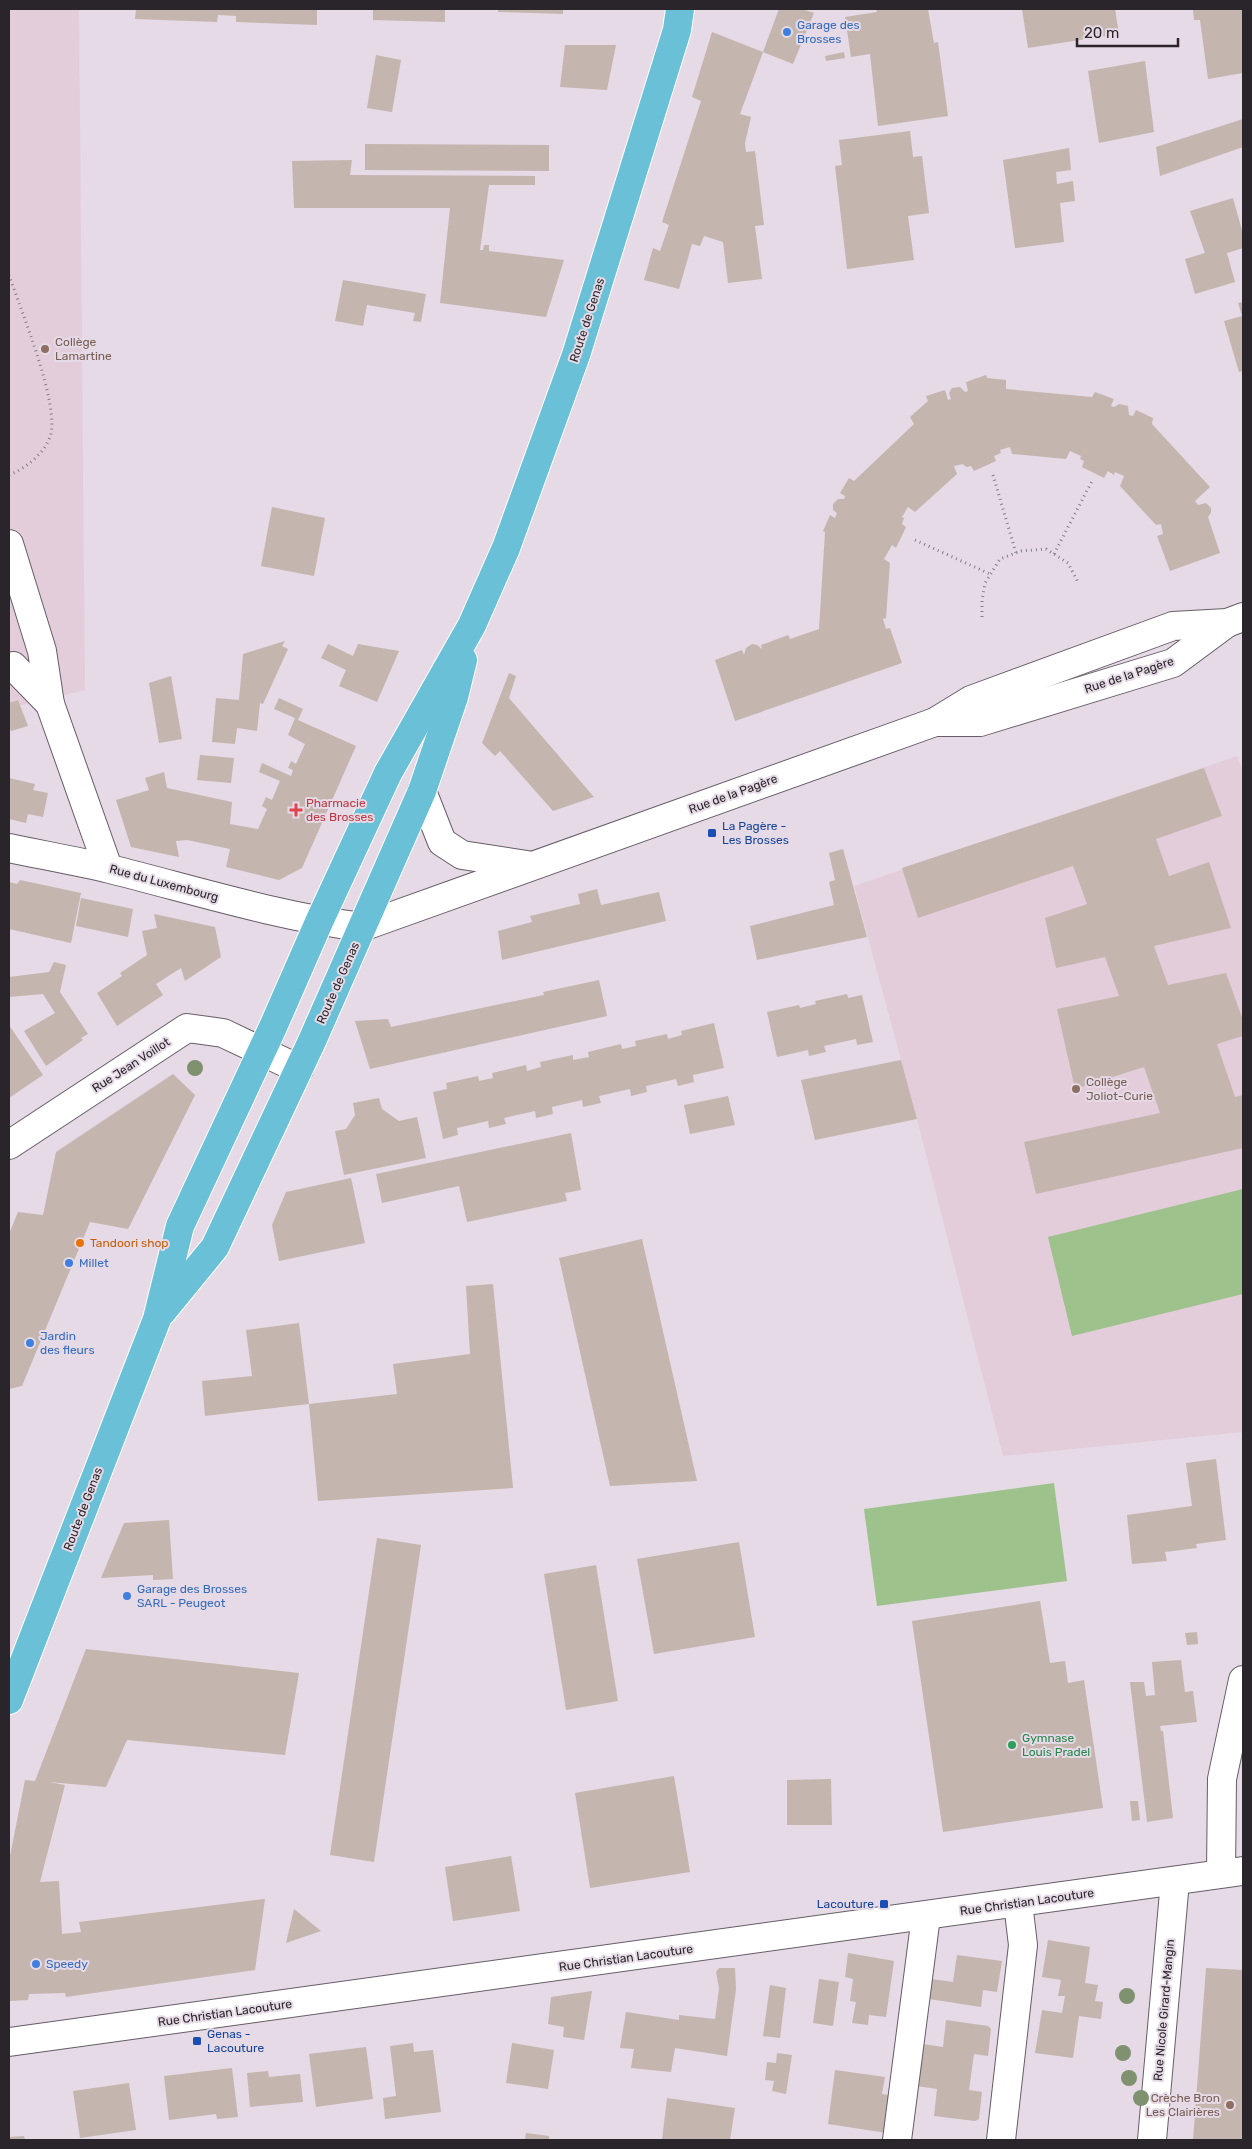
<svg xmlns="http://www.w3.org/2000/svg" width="1252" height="2149" font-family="Rubik,sans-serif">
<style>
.education{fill:#e4cdda}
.green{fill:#9dc28b}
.building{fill:#c5b5af}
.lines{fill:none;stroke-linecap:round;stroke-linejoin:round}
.minor-casing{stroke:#665d67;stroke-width:30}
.major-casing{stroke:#fff;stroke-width:30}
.path{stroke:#857e86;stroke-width:3;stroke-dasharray:1 4;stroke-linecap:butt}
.minor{stroke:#fff;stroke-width:28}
.major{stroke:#6ac1d7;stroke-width:28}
.tree{fill:#7f916f}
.shop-dot{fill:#3f7fe0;stroke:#e5dae6;stroke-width:2}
.education-dot{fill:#8d6e63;stroke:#e5dae6;stroke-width:2}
.health-dot{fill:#e0444e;stroke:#e5dae6;stroke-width:2}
.transit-dot{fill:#1a4fb4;stroke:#e5dae6;stroke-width:2}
.food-dot{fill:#e8710a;stroke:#e5dae6;stroke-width:2}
.leisure-dot{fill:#2e9e5b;stroke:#e5dae6;stroke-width:2}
.labels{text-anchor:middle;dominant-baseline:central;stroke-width:4;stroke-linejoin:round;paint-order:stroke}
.shop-label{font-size:12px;fill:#366cbe;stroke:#e5dae6;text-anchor:start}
.street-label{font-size:12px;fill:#29252a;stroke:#e5dae6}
.education-label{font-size:12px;fill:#785e54;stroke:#e5dae6;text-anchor:start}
.health-label{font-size:12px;fill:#be3a42;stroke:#e5dae6;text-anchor:start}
.transit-label{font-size:12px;fill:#164399;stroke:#e5dae6;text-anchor:start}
.food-label{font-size:12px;fill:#c56008;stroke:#e5dae6;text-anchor:start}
.leisure-label{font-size:12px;fill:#27864d;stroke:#e5dae6;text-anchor:start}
</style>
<rect width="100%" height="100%" fill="#e5dae6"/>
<g class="education">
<polygon points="9,9 79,9 85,690 9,708"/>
<polygon points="1237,756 1243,771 1243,1432 1003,1456 917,1119 854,886"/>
</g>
<g class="green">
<polygon points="1243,1189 1243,1294 1072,1336 1048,1237"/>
<polygon points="1054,1483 1067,1581 877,1606 864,1509"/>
</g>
<g class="building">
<polygon points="136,9 317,9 317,25 236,22 236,16 218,15 217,22 135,19"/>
<polygon points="373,9 445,9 445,22 373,20"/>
<polygon points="498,9 563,9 563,14 498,12"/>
<polygon points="779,9 802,9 814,13 793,64 763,52"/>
<polygon points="876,9 928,9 934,43 938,42 948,116 878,126 870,54 851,57 845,17 877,12"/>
<polygon points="1022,9 1115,9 1119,34 1028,48"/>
<polygon points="1193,9 1243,9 1243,73 1208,79 1200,20 1194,20"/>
<polygon points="712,32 763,52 740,114 751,117 745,143 746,152 755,151 764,225 755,226 762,279 728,283 723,242 704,236 700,246 692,244 679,289 644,280 653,248 660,251 669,225 662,222 701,101 692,97"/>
<polygon points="565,45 616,45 607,90 560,87"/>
<polygon points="844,52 845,58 826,61 825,56"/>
<polygon points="376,55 401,60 392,112 367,108"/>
<polygon points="1145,61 1154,132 1099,143 1088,71"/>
<polygon points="1243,119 1243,147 1160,176 1156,147"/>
<polygon points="910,131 913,157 922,156 929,213 908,216 914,260 847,269 835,166 842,165 839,140"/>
<polygon points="365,144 549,145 549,171 365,170"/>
<polygon points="1069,148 1071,170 1056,172 1057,184 1073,181 1075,201 1060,203 1064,242 1015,248 1003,160"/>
<polygon points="352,160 350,175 535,176 535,185 489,185 480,250 483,250 484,245 489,245 489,251 564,260 546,317 440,303 450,208 294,208 292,161"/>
<polygon points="1233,198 1243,234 1243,248 1227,253 1235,282 1195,294 1185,259 1205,253 1190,211"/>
<polygon points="343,280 426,294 421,322 413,321 415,313 367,305 363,326 335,321"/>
<polygon points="1243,302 1243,371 1239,372 1224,321 1242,316 1238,303"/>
<polygon points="986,375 987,378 1006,380 1006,389 1092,397 1095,392 1114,399 1111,406 1114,407 1119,404 1128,406 1129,415 1133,416 1136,410 1153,418 1152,424 1210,487 1195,501 1198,505 1206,503 1211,508 1211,513 1208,517 1220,553 1170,571 1157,536 1163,534 1161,524 1156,525 1120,486 1124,476 1115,472 1114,475 1108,471 1104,478 1082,467 1084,461 1080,459 1081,456 1070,451 1066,459 1012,454 1010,447 1000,450 1001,453 994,456 996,461 974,471 971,466 966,467 963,464 954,466 957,474 915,512 908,507 902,517 904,518 902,524 906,527 896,548 892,545 884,559 890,563 886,618 883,619 886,629 890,628 902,663 735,721 715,660 742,650 744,655 746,648 752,644 757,645 762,649 761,645 788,635 790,639 819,629 825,532 823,531 830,515 835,518 837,513 833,510 833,504 838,499 844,499 845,496 840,493 849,478 854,481 914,424 910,417 928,401 926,396 945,390 948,400 951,399 949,393 952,388 960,387 965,392 968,391 966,382"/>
<polygon points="272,507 325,518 314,576 261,566"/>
<polygon points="285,641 282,646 288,649 263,704 260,703 257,731 237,728 235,744 212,742 216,698 239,700 243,654"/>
<polygon points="328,644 353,656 358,644 399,651 377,702 339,686 346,670 321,658"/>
<polygon points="509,673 516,676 509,698 594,797 553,811 500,751 495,756 482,743"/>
<polygon points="171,676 182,739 159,743 149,683"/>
<polygon points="279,698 303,709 298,720 356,746 302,868 279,880 226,867 230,849 187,840 176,841 179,857 131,847 116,800 149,790 145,778 164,772 167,788 232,802 230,824 258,829 267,809 262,806 266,797 272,800 280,781 259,772 262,763 291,776 293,770 288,768 291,761 296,764 305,744 288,735 295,718 274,709"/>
<polygon points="18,700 28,726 11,731 9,725 9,703"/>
<polygon points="200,755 234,758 231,783 197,780"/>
<polygon points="1204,768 1222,816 1156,839 1169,876 1209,862 1231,928 1154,946 1168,985 1226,973 1243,1020 1243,1036 1217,1044 1235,1097 1243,1095 1243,1148 1036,1194 1024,1142 1160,1113 1144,1067 1075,1089 1057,1009 1119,996 1105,957 1056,968 1045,918 1087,904 1073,866 918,918 902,868"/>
<polygon points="9,778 35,784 33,790 48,793 43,817 28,814 26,823 9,819"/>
<polygon points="843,849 867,937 757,960 750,926 834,905 829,882 835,880 829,853"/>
<polygon points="20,880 81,893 71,943 9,929 9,882 17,884"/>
<polygon points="597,889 601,905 659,892 666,921 502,960 498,931 532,922 530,916 580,904 578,894"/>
<polygon points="81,898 133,909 128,937 76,926"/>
<polygon points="154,914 215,927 221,957 185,981 181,968 156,984 163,995 117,1026 97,993 122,976 120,973 147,955 142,931 157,928"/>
<polygon points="54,962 66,965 60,992 88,1034 81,1038 83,1040 46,1066 24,1031 55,1013 43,994 9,997 9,977 49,972"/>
<polygon points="599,980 607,1016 370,1069 355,1021 388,1019 391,1027 544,995 543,992"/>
<polygon points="847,994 848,998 862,995 873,1042 857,1045 856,1039 824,1046 826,1052 809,1056 808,1050 777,1057 767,1012 799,1005 800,1008 816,1004 815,1001"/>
<polygon points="714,1023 724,1068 693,1075 694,1082 678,1086 676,1079 646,1086 647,1092 631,1096 630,1089 599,1096 601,1103 583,1107 582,1100 552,1107 553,1114 536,1118 535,1111 504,1118 506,1124 489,1128 488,1121 457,1128 458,1135 443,1139 433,1092 447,1089 446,1083 478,1076 479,1081 493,1078 492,1073 526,1065 527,1071 541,1067 540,1062 573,1055 573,1060 589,1057 588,1052 621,1044 622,1049 636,1046 635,1041 667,1034 668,1039 682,1035 681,1031"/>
<polygon points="9,1025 43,1075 9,1098"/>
<polygon points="901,1060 917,1119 815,1140 801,1080"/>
<polygon points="173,1074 195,1095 128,1229 90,1222 22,1386 9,1389 9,1234 18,1212 43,1215 56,1152"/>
<polygon points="728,1096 735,1125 690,1134 684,1105"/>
<polygon points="379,1098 382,1109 399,1121 417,1117 426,1158 344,1175 335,1131 346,1129 355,1115 353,1103"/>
<polygon points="571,1133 581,1190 565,1193 567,1201 467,1222 459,1186 382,1203 376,1174"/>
<polygon points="351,1178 365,1243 279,1261 272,1225 286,1192"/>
<polygon points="642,1239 697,1481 610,1486 559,1258"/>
<polygon points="493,1284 513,1488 318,1501 309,1404 397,1394 393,1364 470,1354 466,1286"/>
<polygon points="299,1323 309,1404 205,1416 202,1381 252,1376 246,1330"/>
<polygon points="1216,1459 1226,1540 1196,1544 1197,1548 1165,1552 1167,1561 1132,1564 1127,1515 1192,1506 1186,1463"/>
<polygon points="169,1520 173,1579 153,1580 153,1575 101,1578 124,1523"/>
<polygon points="377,1538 421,1545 374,1862 330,1855"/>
<polygon points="739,1542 755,1637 654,1654 637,1559"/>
<polygon points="596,1565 618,1701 566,1710 544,1574"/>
<polygon points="1040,1601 1050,1663 1065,1661 1068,1683 1084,1680 1103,1808 943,1832 912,1621"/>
<polygon points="1197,1632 1198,1644 1187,1645 1185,1633"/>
<polygon points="86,1649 299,1673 285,1755 127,1740 106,1787 49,1782 65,1785 40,1882 59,1881 62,1934 81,1932 79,1922 265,1899 255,1970 66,1997 65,1993 29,1994 28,2000 9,2001 9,1861 25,1780 35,1781"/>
<polygon points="1181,1660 1185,1692 1193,1691 1197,1722 1160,1726 1161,1731 1163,1731 1173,1818 1147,1822 1130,1682 1144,1682 1146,1696 1155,1695 1152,1662"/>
<polygon points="674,1776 690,1872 590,1888 575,1793"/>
<polygon points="831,1779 832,1825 787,1825 787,1780"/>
<polygon points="1130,1801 1138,1801 1140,1820 1132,1821"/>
<polygon points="511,1856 520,1911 453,1921 445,1867"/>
<polygon points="294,1909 321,1931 286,1943"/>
<polygon points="1048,1940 1090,1947 1085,1983 1098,1985 1095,2001 1103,2002 1101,2019 1079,2016 1073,2058 1035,2053 1042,2010 1062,2013 1065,1996 1058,1996 1061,1980 1042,1977"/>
<polygon points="848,1953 894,1961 886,2017 869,2015 868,2025 852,2023 856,2002 850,2001 853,1979 845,1977"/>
<polygon points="957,1955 1002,1961 997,1992 983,1990 981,2007 929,1999 932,1979 953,1982"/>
<polygon points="719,1968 735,1968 736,1989 727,2056 675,2048 671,2072 631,2068 634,2049 620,2048 626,2012 679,2020 679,2015 715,2019 719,1988 716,1972"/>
<polygon points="1206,1968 1243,1970 1243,2140 1193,2140"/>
<polygon points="819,1979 839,1982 833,2026 813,2023"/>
<polygon points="770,1985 786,1988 780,2038 763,2036"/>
<polygon points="592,1991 584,2040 563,2037 564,2027 548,2024 551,1997"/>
<polygon points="946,2020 988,2026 991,2029 988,2056 974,2054 969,2090 982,2092 979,2119 975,2121 934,2116 937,2089 917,2086 923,2044 943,2047"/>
<polygon points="413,2043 414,2052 433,2050 441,2112 385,2119 383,2098 396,2096 390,2046"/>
<polygon points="512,2043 554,2050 548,2089 506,2083"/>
<polygon points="366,2047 373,2099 316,2107 309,2054"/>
<polygon points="777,2053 792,2055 786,2094 772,2091 774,2081 765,2080 767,2062 776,2063"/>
<polygon points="232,2068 238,2117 217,2119 216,2114 169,2120 164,2076"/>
<polygon points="835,2070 885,2077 882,2094 889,2095 892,2099 887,2133 828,2124"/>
<polygon points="268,2071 269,2077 300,2074 303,2102 250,2107 247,2073"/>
<polygon points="129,2083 136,2130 80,2138 73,2091"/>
<polygon points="667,2098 735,2108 730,2140 662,2140"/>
<polygon points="526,2133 549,2136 549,2140 525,2140"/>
<polygon points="24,2136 25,2140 9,2140 9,2137"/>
</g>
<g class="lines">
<defs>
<g id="minor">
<polyline points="9,544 42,651 50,704 13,666 9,667"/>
<polyline points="50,704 108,868"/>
<polyline points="935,722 980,722 1173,663 1227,623"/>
<polyline points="422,791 442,842 462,855 527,865"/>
<path d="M9,848c33,7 67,13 101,21 84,21 166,47 252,58l573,-205 36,-22 202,-74 54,-3 16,-6"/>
<polyline points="9,1145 187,1028 223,1033 299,1069"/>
<polyline points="1221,1873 1222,1779 1243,1680"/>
<polyline points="9,2042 1243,1871"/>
<polyline points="897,2140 926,1916"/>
<polyline points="1001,2140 1023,1945 1018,1903"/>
<polyline points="1152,2140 1175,1881"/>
</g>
<g id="major">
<polyline points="162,1312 215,1247 312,1041 422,791 454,697 463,660"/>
<polyline points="9,1700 157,1319 180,1226 273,1027 319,922 388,773 472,625 506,548 576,355 677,30 680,9"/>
</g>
</defs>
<use href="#minor" class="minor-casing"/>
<use href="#major" class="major-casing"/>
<g class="path">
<path d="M9,275c11,33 52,132 41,162 -7,18 -24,31 -41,38"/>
<polyline points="993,475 1016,553"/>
<polyline points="915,540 990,574"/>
<polyline points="1054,554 1092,481"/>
<polyline points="982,617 982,601 985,583 1000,559 1021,551 1046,549 1068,563 1079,584"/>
</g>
<use href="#minor" class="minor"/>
<use href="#major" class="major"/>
</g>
<g class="tree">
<circle cx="195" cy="1068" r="8"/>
<circle cx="1127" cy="1996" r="8"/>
<circle cx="1123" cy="2053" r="8"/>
<circle cx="1129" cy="2078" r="8"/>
<circle cx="1141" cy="2098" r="8"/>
</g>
<g class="shop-dot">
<circle cx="787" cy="32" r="5"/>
<circle cx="69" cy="1263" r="5"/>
<circle cx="30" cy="1343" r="5"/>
<circle cx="127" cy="1596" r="5"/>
<circle cx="36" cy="1964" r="5"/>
</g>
<g class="education-dot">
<circle cx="45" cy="349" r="5"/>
<circle cx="1076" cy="1089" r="5"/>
<circle cx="1230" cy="2105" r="5"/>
</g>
<path class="health-dot" d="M293.5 802.5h5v5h5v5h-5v5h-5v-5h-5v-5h5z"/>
<g class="transit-dot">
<rect x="707" y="828" width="10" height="10" rx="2.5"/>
<rect x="879" y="1899" width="10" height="10" rx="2.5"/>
<rect x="192" y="2036" width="10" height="10" rx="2.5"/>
</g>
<circle class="food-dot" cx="80" cy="1243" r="5"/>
<circle class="leisure-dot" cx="1012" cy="1745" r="5"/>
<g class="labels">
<g class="shop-label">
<text x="797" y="25">Garage des<tspan x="797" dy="14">Brosses</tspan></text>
<text x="79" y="1263">Millet</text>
<text x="40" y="1336">Jardin<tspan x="40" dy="14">des fleurs</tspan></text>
<text x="137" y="1589">Garage des Brosses<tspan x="137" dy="14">SARL - Peugeot</tspan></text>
<text x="46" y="1964">Speedy</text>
</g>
<g class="street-label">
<text transform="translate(587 320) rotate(-72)">Route de Genas</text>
<text transform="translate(1129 675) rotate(-18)">Rue de la Pagère</text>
<text transform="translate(733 794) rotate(-20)">Rue de la Pagère</text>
<text transform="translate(164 883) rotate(15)">Rue du Luxembourg</text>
<text transform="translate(338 983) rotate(-66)">Route de Genas</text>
<text transform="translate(131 1065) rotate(-33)">Rue Jean Voillot</text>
<text transform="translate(83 1509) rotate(-69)">Route de Genas</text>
<text transform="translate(1027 1902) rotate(-8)">Rue Christian Lacouture</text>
<text transform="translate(626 1958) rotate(-8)">Rue Christian Lacouture</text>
<text transform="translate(1164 2010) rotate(-85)">Rue Nicole Girard-Mangin</text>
<text transform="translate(225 2013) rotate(-8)">Rue Christian Lacouture</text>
</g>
<g class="education-label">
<text x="55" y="342">Collège<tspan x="55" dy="14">Lamartine</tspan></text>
<text x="1086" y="1082">Collège<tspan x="1086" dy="14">Joliot-Curie</tspan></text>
<text x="1220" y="2098" text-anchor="end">Crèche Bron<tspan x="1220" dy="14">Les Clairières</tspan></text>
</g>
<g class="health-label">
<text x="306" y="803">Pharmacie<tspan x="306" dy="14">des Brosses</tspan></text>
</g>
<g class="transit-label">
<text x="722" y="826">La Pagère -<tspan x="722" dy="14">Les Brosses</tspan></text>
<text x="874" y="1904" text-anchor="end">Lacouture</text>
<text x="207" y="2034">Genas -<tspan x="207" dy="14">Lacouture</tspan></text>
</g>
<g class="food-label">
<text x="90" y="1243">Tandoori shop</text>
</g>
<g class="leisure-label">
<text x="1022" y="1738">Gymnase<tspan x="1022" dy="14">Louis Pradel</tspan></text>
</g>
</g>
<rect width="1252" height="2149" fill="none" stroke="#29252a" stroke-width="20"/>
<path d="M1077 38v8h101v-8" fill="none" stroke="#29252a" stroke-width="2.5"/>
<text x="1084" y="38" font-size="15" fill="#29252a" stroke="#e5dae6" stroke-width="4" paint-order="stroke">20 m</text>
</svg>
